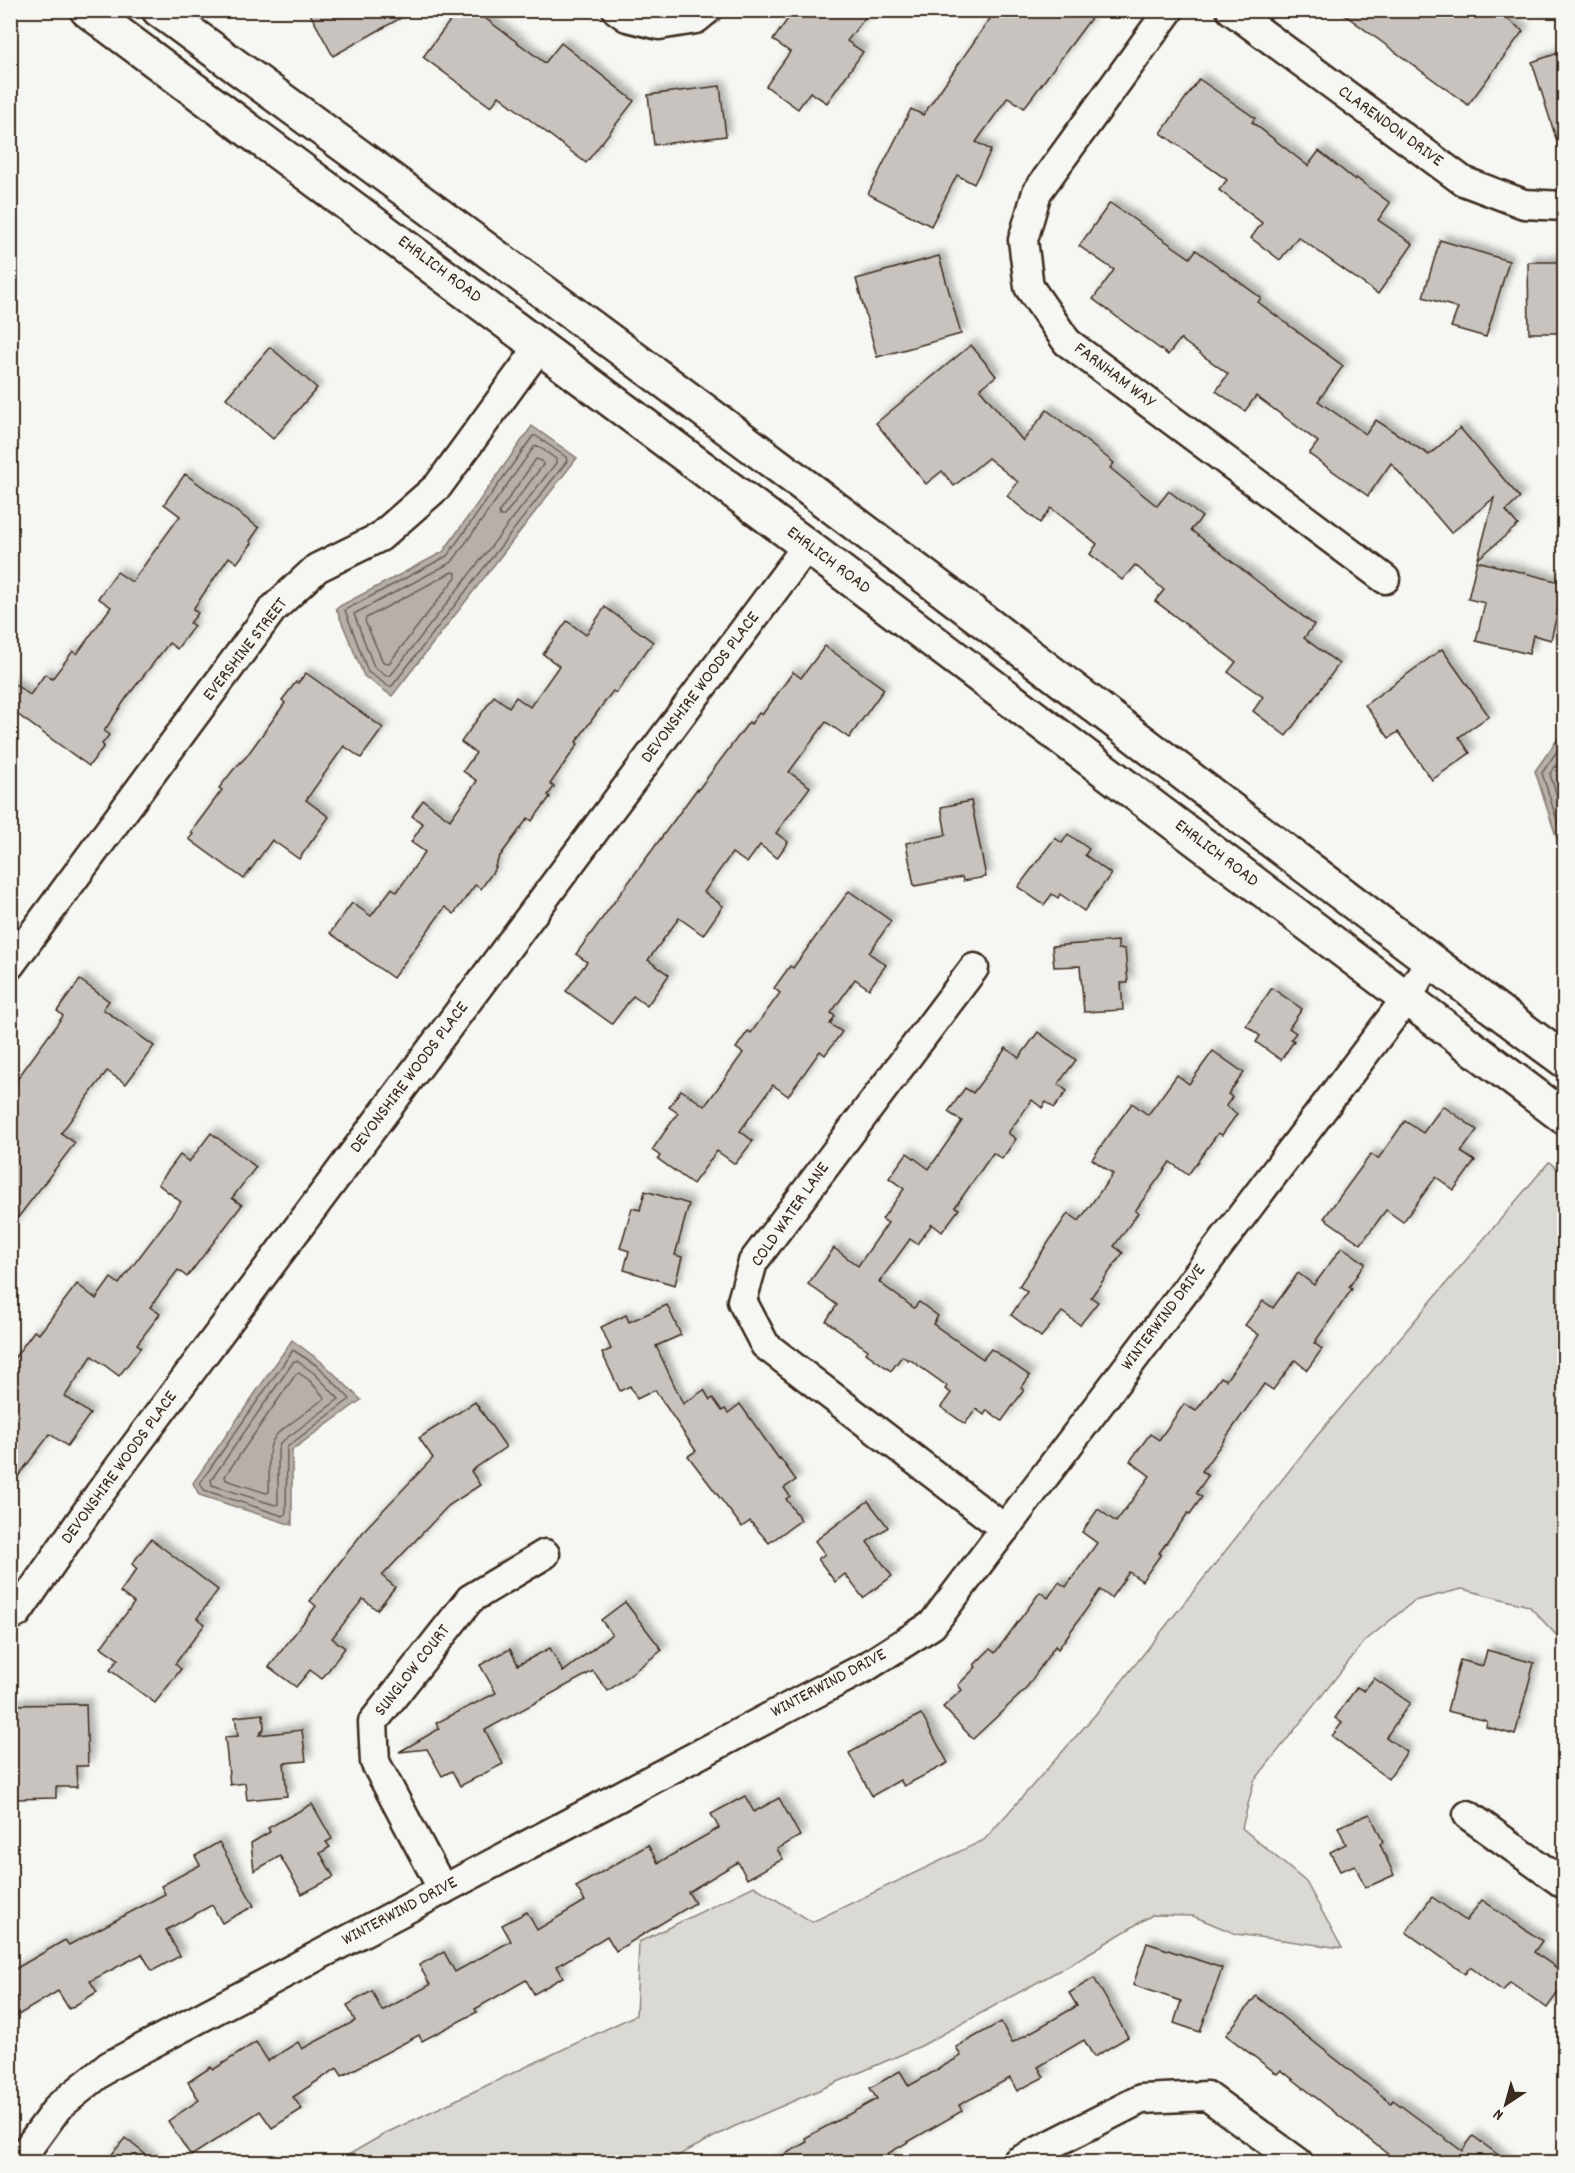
<svg xmlns="http://www.w3.org/2000/svg" width="1575" height="2173" font-family="Dekko,sans-serif">
<style>
.green{fill:#dad9d3;stroke:#8a8278;stroke-width:1.5}
.water{fill:#b6b0a9;stroke:#857a71;stroke-width:1.5}
.lines{fill:none;stroke-linecap:round;stroke-linejoin:round}
.shore{stroke:#6c6056;stroke-width:1.5}
.building{fill:#c8c3be;stroke:#3b2a1e;stroke-width:1.5;filter:url(#shadow)}
.minor-casing{stroke:#3b2a1e;stroke-width:33}
.major-casing{stroke:#3b2a1e;stroke-width:38}
.minor{stroke:#f6f6f2;stroke-width:28}
.major{stroke:#f6f6f2;stroke-width:33}
.labels{text-anchor:middle;dominant-baseline:central;stroke-width:4.5;stroke-linejoin:round;paint-order:stroke}
.street-label{font-size:18px;fill:#3b2a1e;stroke:#f6f6f2}
</style>
<defs>
<filter id="shadow"><feDropShadow dx="5.5" dy="-5.5" stdDeviation="3" flood-color="#0004"/></filter>
</defs>
<rect width="100%" height="100%" fill="#f6f6f2"/>
<filter id="ink" filterUnits="userSpaceOnUse"><feTurbulence type="fractalNoise" baseFrequency=".0167" numOctaves="2"/><feDisplacementMap in="SourceGraphic" scale="12" xChannelSelector="R" yChannelSelector="G"/><feConvolveMatrix kernelMatrix="1 2 1 2 8 2 1 2 1" color-interpolation-filters="sRGB"/></filter>
<g filter="url(#ink)">
<polygon class="green" points="1549,1162 1564,1174 1564,1538 1562,1542 1564,1543 1564,1643 1529,1606 1462,1589 1414,1601 1365,1641 1254,1781 1242,1828 1306,1882 1342,1948 1236,1934 1193,1916 1152,1915 1071,1964 921,2046 731,2128 666,2162 336,2162 388,2132 636,2015 639,1942 754,1886 812,1922 984,1840 1095,1715 1316,1437"/>
<g class="water">
<polygon points="532,426 577,458 392,696 364,676 336,608 443,552"/>
<polygon points="1564,730 1564,861 1535,771"/>
<polygon points="292,1340 323,1363 361,1400 292,1450 292,1525 199,1495 193,1483"/>
</g>
<g class="lines">
<g class="shore">
<polygon points="533,436 536,436 566,457 567,461 392,686 388,686 368,672 345,610 447,556"/>
<polygon points="538,446 556,459 556,463 391,675 386,676 374,667 354,614 452,562 534,447"/>
<polygon points="536,459 542,461 543,465 504,516 500,516 499,512"/>
<polygon points="452,572 456,573 456,577 389,663 383,662 365,621 366,618"/>
<polyline points="1564,741 1542,773 1564,842"/>
<polyline points="1564,753 1550,774 1564,818"/>
<polygon points="293,1350 319,1367 350,1399 287,1447 286,1513 283,1516 204,1490 200,1483"/>
<polygon points="294,1361 297,1361 314,1373 339,1399 280,1443 278,1450 278,1504 275,1505 212,1485 211,1480"/>
<path d="M299,1373l10,7 16,18 -46,34c-16,15 -8,40 -10,60l-3,1 -40,-13 -1,-4 71,-102z"/>
</g>
</g>
<g class="building">
<polygon points="308,10 415,10 333,56"/>
<polygon points="458,10 474,10 545,63 561,43 634,101 586,163 499,96 491,107 423,57"/>
<polygon points="794,10 871,10 847,41 863,52 827,103 810,92 798,109 766,86 790,52 773,40"/>
<polygon points="996,10 1097,10 1024,108 1008,97 976,142 991,150 974,184 957,175 931,226 868,194 911,109 923,115"/>
<polygon points="1338,10 1495,10 1523,31 1468,105"/>
<polygon points="1564,51 1564,151 1560,151 1532,62"/>
<polygon points="1199,79 1255,118 1252,122 1308,166 1319,151 1355,180 1356,178 1390,203 1378,220 1413,244 1378,294 1298,237 1280,260 1251,238 1262,223 1219,190 1227,180 1161,133"/>
<polygon points="720,86 726,136 654,145 648,95"/>
<polygon points="1110,203 1190,258 1196,250 1261,298 1258,302 1343,366 1318,401 1366,434 1376,420 1429,455 1460,428 1520,498 1506,511 1518,525 1478,559 1494,498 1451,533 1391,463 1368,496 1309,454 1318,442 1256,396 1245,411 1216,391 1228,374 1180,339 1168,355 1093,299 1114,270 1079,246"/>
<polygon points="1440,240 1509,261 1486,337 1451,327 1458,308 1423,297"/>
<polygon points="939,256 961,334 877,357 856,279"/>
<polygon points="1528,262 1563,262 1564,333 1529,333"/>
<polygon points="971,345 996,376 980,389 1023,441 1047,410 1114,463 1110,468 1157,506 1169,491 1202,517 1191,530 1314,625 1304,638 1339,664 1286,736 1253,711 1263,697 1228,672 1236,662 1155,601 1164,590 1135,565 1122,580 1090,554 1097,544 1051,508 1040,523 1007,496 1018,482 988,458 954,486 942,471 926,484 876,423"/>
<polygon points="270,347 317,388 273,439 226,398"/>
<polygon points="185,474 259,528 250,541 252,543 237,563 229,557 193,609 198,613 190,623 194,626 177,649 169,643 127,697 104,731 109,735 102,744 104,746 89,766 10,709 10,681 30,695 45,674 52,679 73,651 77,654 111,607 98,598 117,572 132,582 180,516 164,504"/>
<polygon points="1477,561 1564,583 1551,640 1533,635 1529,654 1476,641 1485,603 1468,599"/>
<polygon points="605,607 653,642 616,693 613,691 606,700 576,742 578,744 550,784 554,787 548,795 550,797 532,821 528,818 500,856 495,866 496,867 481,889 475,885 454,914 445,907 393,978 330,933 352,903 371,916 392,888 397,892 425,852 411,842 423,824 412,816 423,800 450,820 477,781 463,771 476,753 461,742 494,696 509,707 516,697 530,707 559,666 543,654 567,621 586,635"/>
<polygon points="825,646 884,689 849,738 826,722 789,772 810,787 776,833 788,842 777,858 760,845 747,863 732,853 704,892 723,906 703,935 679,918 648,960 669,975 647,1006 633,996 612,1024 566,991 587,962 576,954 697,789 698,790 749,722 751,724 759,713 762,715 793,672 801,678"/>
<polygon points="1442,649 1489,716 1459,737 1470,753 1432,780 1398,732 1389,738 1365,705"/>
<polygon points="306,673 383,728 361,758 344,746 306,800 329,817 299,859 272,840 244,879 189,839 193,834 191,832 222,790 219,788 234,769 246,757 285,703 282,700 296,682 298,683"/>
<polygon points="971,801 986,877 963,881 962,877 914,886 906,843 946,835 941,807"/>
<polygon points="1068,834 1089,849 1085,855 1111,874 1084,911 1060,894 1058,898 1052,894 1044,905 1018,887 1055,838 1062,843"/>
<polygon points="849,891 891,921 869,953 886,965 869,989 855,979 831,1013 835,1016 830,1024 842,1032 825,1055 820,1051 788,1096 773,1085 740,1131 753,1141 735,1164 717,1151 693,1184 658,1159 660,1156 652,1150 678,1113 669,1107 681,1090 705,1106 743,1053 736,1048 748,1031 751,1033 780,993 774,988 790,966 793,968"/>
<polygon points="1118,941 1118,949 1125,949 1128,983 1121,983 1123,1010 1084,1012 1080,966 1054,967 1052,946"/>
<polygon points="80,980 109,1001 103,1009 154,1046 126,1084 107,1071 61,1133 75,1143 10,1228 10,1089 63,1016 57,1011"/>
<polygon points="1272,988 1302,1009 1289,1028 1296,1033 1291,1039 1294,1041 1281,1060 1256,1042 1260,1036 1246,1025"/>
<polygon points="1038,1032 1076,1060 1058,1084 1067,1091 1054,1108 1046,1102 1042,1108 1032,1100 1008,1133 1016,1139 1002,1159 993,1153 955,1207 959,1209 942,1232 932,1224 917,1244 910,1239 879,1282 914,1308 919,1302 938,1316 933,1324 983,1359 991,1349 1030,1376 1021,1388 1024,1390 1002,1421 987,1410 984,1415 976,1409 965,1424 941,1407 951,1393 945,1389 947,1386 909,1359 908,1360 902,1356 891,1371 866,1353 868,1350 826,1321 837,1305 808,1284 834,1248 858,1266 888,1223 882,1219 904,1189 889,1178 907,1153 929,1169 962,1121 948,1112 965,1088 973,1093 1006,1048 1019,1058"/>
<polygon points="1213,1051 1244,1073 1228,1094 1232,1097 1226,1106 1237,1114 1222,1135 1218,1133 1188,1175 1170,1162 1135,1211 1138,1213 1114,1246 1123,1253 1091,1297 1098,1302 1080,1325 1062,1312 1041,1337 1011,1315 1027,1292 1019,1286 1068,1213 1079,1221 1113,1174 1092,1159 1132,1103 1148,1115 1177,1075 1189,1084"/>
<polygon points="1443,1106 1477,1130 1461,1152 1475,1161 1454,1190 1436,1177 1403,1222 1386,1210 1361,1244 1324,1218 1371,1154 1378,1159 1405,1121 1423,1133"/>
<polygon points="211,1133 256,1167 232,1198 242,1205 187,1277 178,1270 150,1307 160,1314 137,1344 141,1347 119,1376 92,1356 65,1396 90,1414 67,1446 50,1434 10,1487 10,1364 34,1331 39,1334 77,1284 96,1299 111,1278 119,1284 181,1202 158,1184 180,1155 189,1162"/>
<polygon points="645,1191 689,1204 675,1255 682,1257 675,1285 624,1270 629,1251 620,1248 632,1208 640,1210"/>
<polygon points="1342,1247 1365,1263 1349,1287 1352,1289 1314,1343 1322,1349 1307,1370 1295,1360 1273,1390 1264,1384 1202,1471 1208,1476 1196,1493 1202,1497 1190,1514 1188,1513 1159,1553 1161,1554 1142,1581 1129,1572 1111,1598 1100,1590 1058,1649 1055,1646 1025,1690 973,1739 943,1707 962,1690 958,1685 976,1667 974,1665 990,1649 995,1653 1040,1592 1048,1598 1059,1582 1066,1587 1097,1543 1082,1532 1098,1509 1116,1522 1150,1476 1130,1461 1150,1434 1159,1440 1184,1404 1196,1411 1221,1377 1226,1380 1259,1335 1245,1325 1263,1301 1273,1308 1298,1273 1314,1285"/>
<polygon points="667,1305 681,1335 656,1346 683,1404 704,1390 710,1400 713,1398 722,1411 725,1409 728,1413 740,1404 779,1459 780,1458 796,1480 784,1488 790,1496 786,1499 801,1520 769,1543 750,1521 742,1527 704,1477 688,1456 696,1451 655,1390 637,1399 630,1386 620,1391 602,1353 611,1349 601,1327 626,1315 629,1322"/>
<polygon points="475,1402 506,1447 471,1471 480,1485 448,1506 382,1576 395,1587 377,1610 363,1599 332,1638 345,1648 322,1679 310,1670 296,1687 269,1667 316,1606 310,1601 367,1527 433,1458 419,1438"/>
<polygon points="868,1501 888,1527 867,1542 892,1576 863,1598 845,1574 835,1582 818,1559 825,1554 815,1541"/>
<polygon points="151,1539 218,1590 197,1618 205,1624 175,1664 181,1669 155,1703 110,1670 118,1659 101,1647 134,1603 120,1592 137,1569 132,1564"/>
<polygon points="625,1602 662,1650 608,1691 593,1671 485,1730 503,1764 460,1786 452,1771 442,1776 427,1749 399,1752 439,1729 436,1723 496,1693 480,1665 510,1649 518,1665 550,1648 563,1672 612,1634 601,1620"/>
<polygon points="1487,1650 1534,1663 1515,1735 1486,1727 1487,1721 1447,1711 1460,1660 1483,1666"/>
<polygon points="1374,1678 1410,1703 1386,1737 1407,1752 1388,1779 1332,1736 1342,1723 1335,1718 1357,1687 1364,1691"/>
<polygon points="86,1704 88,1766 76,1766 77,1787 56,1787 56,1798 14,1799 12,1705"/>
<polygon points="263,1714 264,1728 259,1735 302,1730 306,1761 284,1763 287,1796 247,1800 245,1783 230,1785 225,1737 238,1736 235,1717"/>
<polygon points="921,1714 948,1763 904,1786 900,1780 872,1796 849,1753"/>
<polygon points="745,1796 754,1812 779,1798 800,1836 777,1849 783,1859 747,1879 738,1862 688,1892 695,1903 616,1951 607,1936 557,1966 563,1977 534,1994 526,1980 475,2009 477,2012 422,2041 419,2035 342,2076 337,2068 293,2097 302,2109 272,2128 260,2111 191,2156 168,2121 199,2100 188,2082 211,2067 213,2070 256,2042 268,2061 298,2042 302,2049 355,2021 347,2005 372,1991 382,2011 430,1985 419,1965 444,1952 455,1972 511,1941 502,1925 527,1912 537,1930 585,1901 576,1887 648,1845 658,1863 719,1828 711,1814"/>
<polygon points="312,1804 332,1839 326,1842 330,1847 320,1853 334,1877 302,1894 280,1856 254,1871 251,1843 270,1832 268,1828"/>
<polygon points="1370,1814 1383,1842 1380,1844 1394,1875 1365,1888 1355,1865 1340,1871 1330,1852 1346,1844 1338,1827"/>
<polygon points="219,1842 254,1906 222,1923 212,1905 166,1930 180,1956 152,1971 142,1954 90,1981 97,1992 69,2009 58,1991 10,2020 10,1972 65,1940 69,1945 165,1894 161,1886 200,1865 195,1856"/>
<polygon points="1432,1897 1466,1921 1482,1900 1542,1941 1534,1952 1564,1973 1564,1984 1547,2008 1510,1982 1503,1991 1470,1967 1465,1974 1406,1932"/>
<polygon points="1147,1943 1222,1968 1200,2032 1174,2023 1181,2001 1133,1985"/>
<polygon points="1094,1978 1128,2037 1094,2057 1084,2040 1038,2067 1044,2077 1017,2091 1010,2078 959,2105 962,2111 887,2154 892,2163 769,2163 807,2142 805,2138 877,2099 870,2088 900,2071 909,2086 961,2056 956,2047 1001,2022 1012,2043 1077,2006 1069,1993"/>
<polygon points="1256,1996 1391,2103 1393,2100 1462,2151 1473,2136 1509,2163 1399,2163 1281,2070 1277,2074 1226,2035"/>
<polygon points="125,2138 156,2163 105,2163"/>
</g>
<g class="lines">
<defs>
<g id="minor">
<polyline points="617,10 627,17 659,25 696,19 707,10"/>
<polyline points="1169,10 1037,192 1023,240 1029,287 1067,342 1385,579"/>
<polyline points="1231,10 1463,181 1524,204 1564,206"/>
<polyline points="10,965 272,610 317,568 380,537 438,486 540,346"/>
<polyline points="974,968 753,1262 742,1301 765,1345 1005,1529"/>
<polyline points="17,1613 100,1493 807,546"/>
<polyline points="1468,1815 1564,1884"/>
<polyline points="443,1890 375,1762 373,1722 470,1599 545,1554"/>
<polyline points="18,2162 58,2107 109,2066 804,1699 866,1667 932,1625 1406,999 1430,961"/>
<polyline points="1017,2162 1141,2099 1207,2096 1298,2162"/>
</g>
<g id="major">
<polyline points="87,10 807,546 1564,1117"/>
<path d="M159,10c226,165 451,329 674,497 245,184 485,372 731,553"/>
</g>
</defs>
<use href="#minor" class="minor-casing"/>
<use href="#major" class="major-casing"/>
<use href="#minor" class="minor"/>
<use href="#major" class="major"/>
</g>
</g>
<g class="labels">
<g class="street-label">
<text transform="translate(1390 127) rotate(36)">CLARENDON DRIVE</text>
<text transform="translate(439 270) rotate(37)">EHRLICH ROAD</text>
<text transform="translate(1114 376) rotate(37)">FARNHAM WAY</text>
<text transform="translate(828 561) rotate(37)">EHRLICH ROAD</text>
<text transform="translate(246 650) rotate(-52)">EVERSHINE STREET</text>
<text transform="translate(701 688) rotate(-53)">DEVONSHIRE WOODS PLACE</text>
<text transform="translate(1216 854) rotate(37)">EHRLICH ROAD</text>
<text transform="translate(410 1078) rotate(-53)">DEVONSHIRE WOODS PLACE</text>
<text transform="translate(791 1215) rotate(-55)">COLD WATER LANE</text>
<text transform="translate(1164 1318) rotate(-53)">WINTERWIND DRIVE</text>
<text transform="translate(120 1468) rotate(-54)">DEVONSHIRE WOODS PLACE</text>
<text transform="translate(413 1671) rotate(-52)">SUNGLOW COURT</text>
<text transform="translate(829 1684) rotate(-28)">WINTERWIND DRIVE</text>
<text transform="translate(400 1912) rotate(-28)">WINTERWIND DRIVE</text>
</g>
</g>
<rect width="1575" height="2173" fill="none" stroke="#f6f6f2" stroke-width="36"/>
<rect x="18" y="18" width="1539" height="2137" fill="none" stroke="#3b2a1e" stroke-width="2" filter="url(#ink)"/>
<g transform="translate(1506 2104) rotate(216)" stroke="#f6f6f2" stroke-width="4.5" paint-order="stroke">
<path d="M0-4.5L10 22L0 15L-10 22Z" fill="#3b2a1e"/>
<text y="-9" font-size="16" font-weight="bold" text-anchor="middle" fill="#3b2a1e">N</text>
</g>
</svg>
